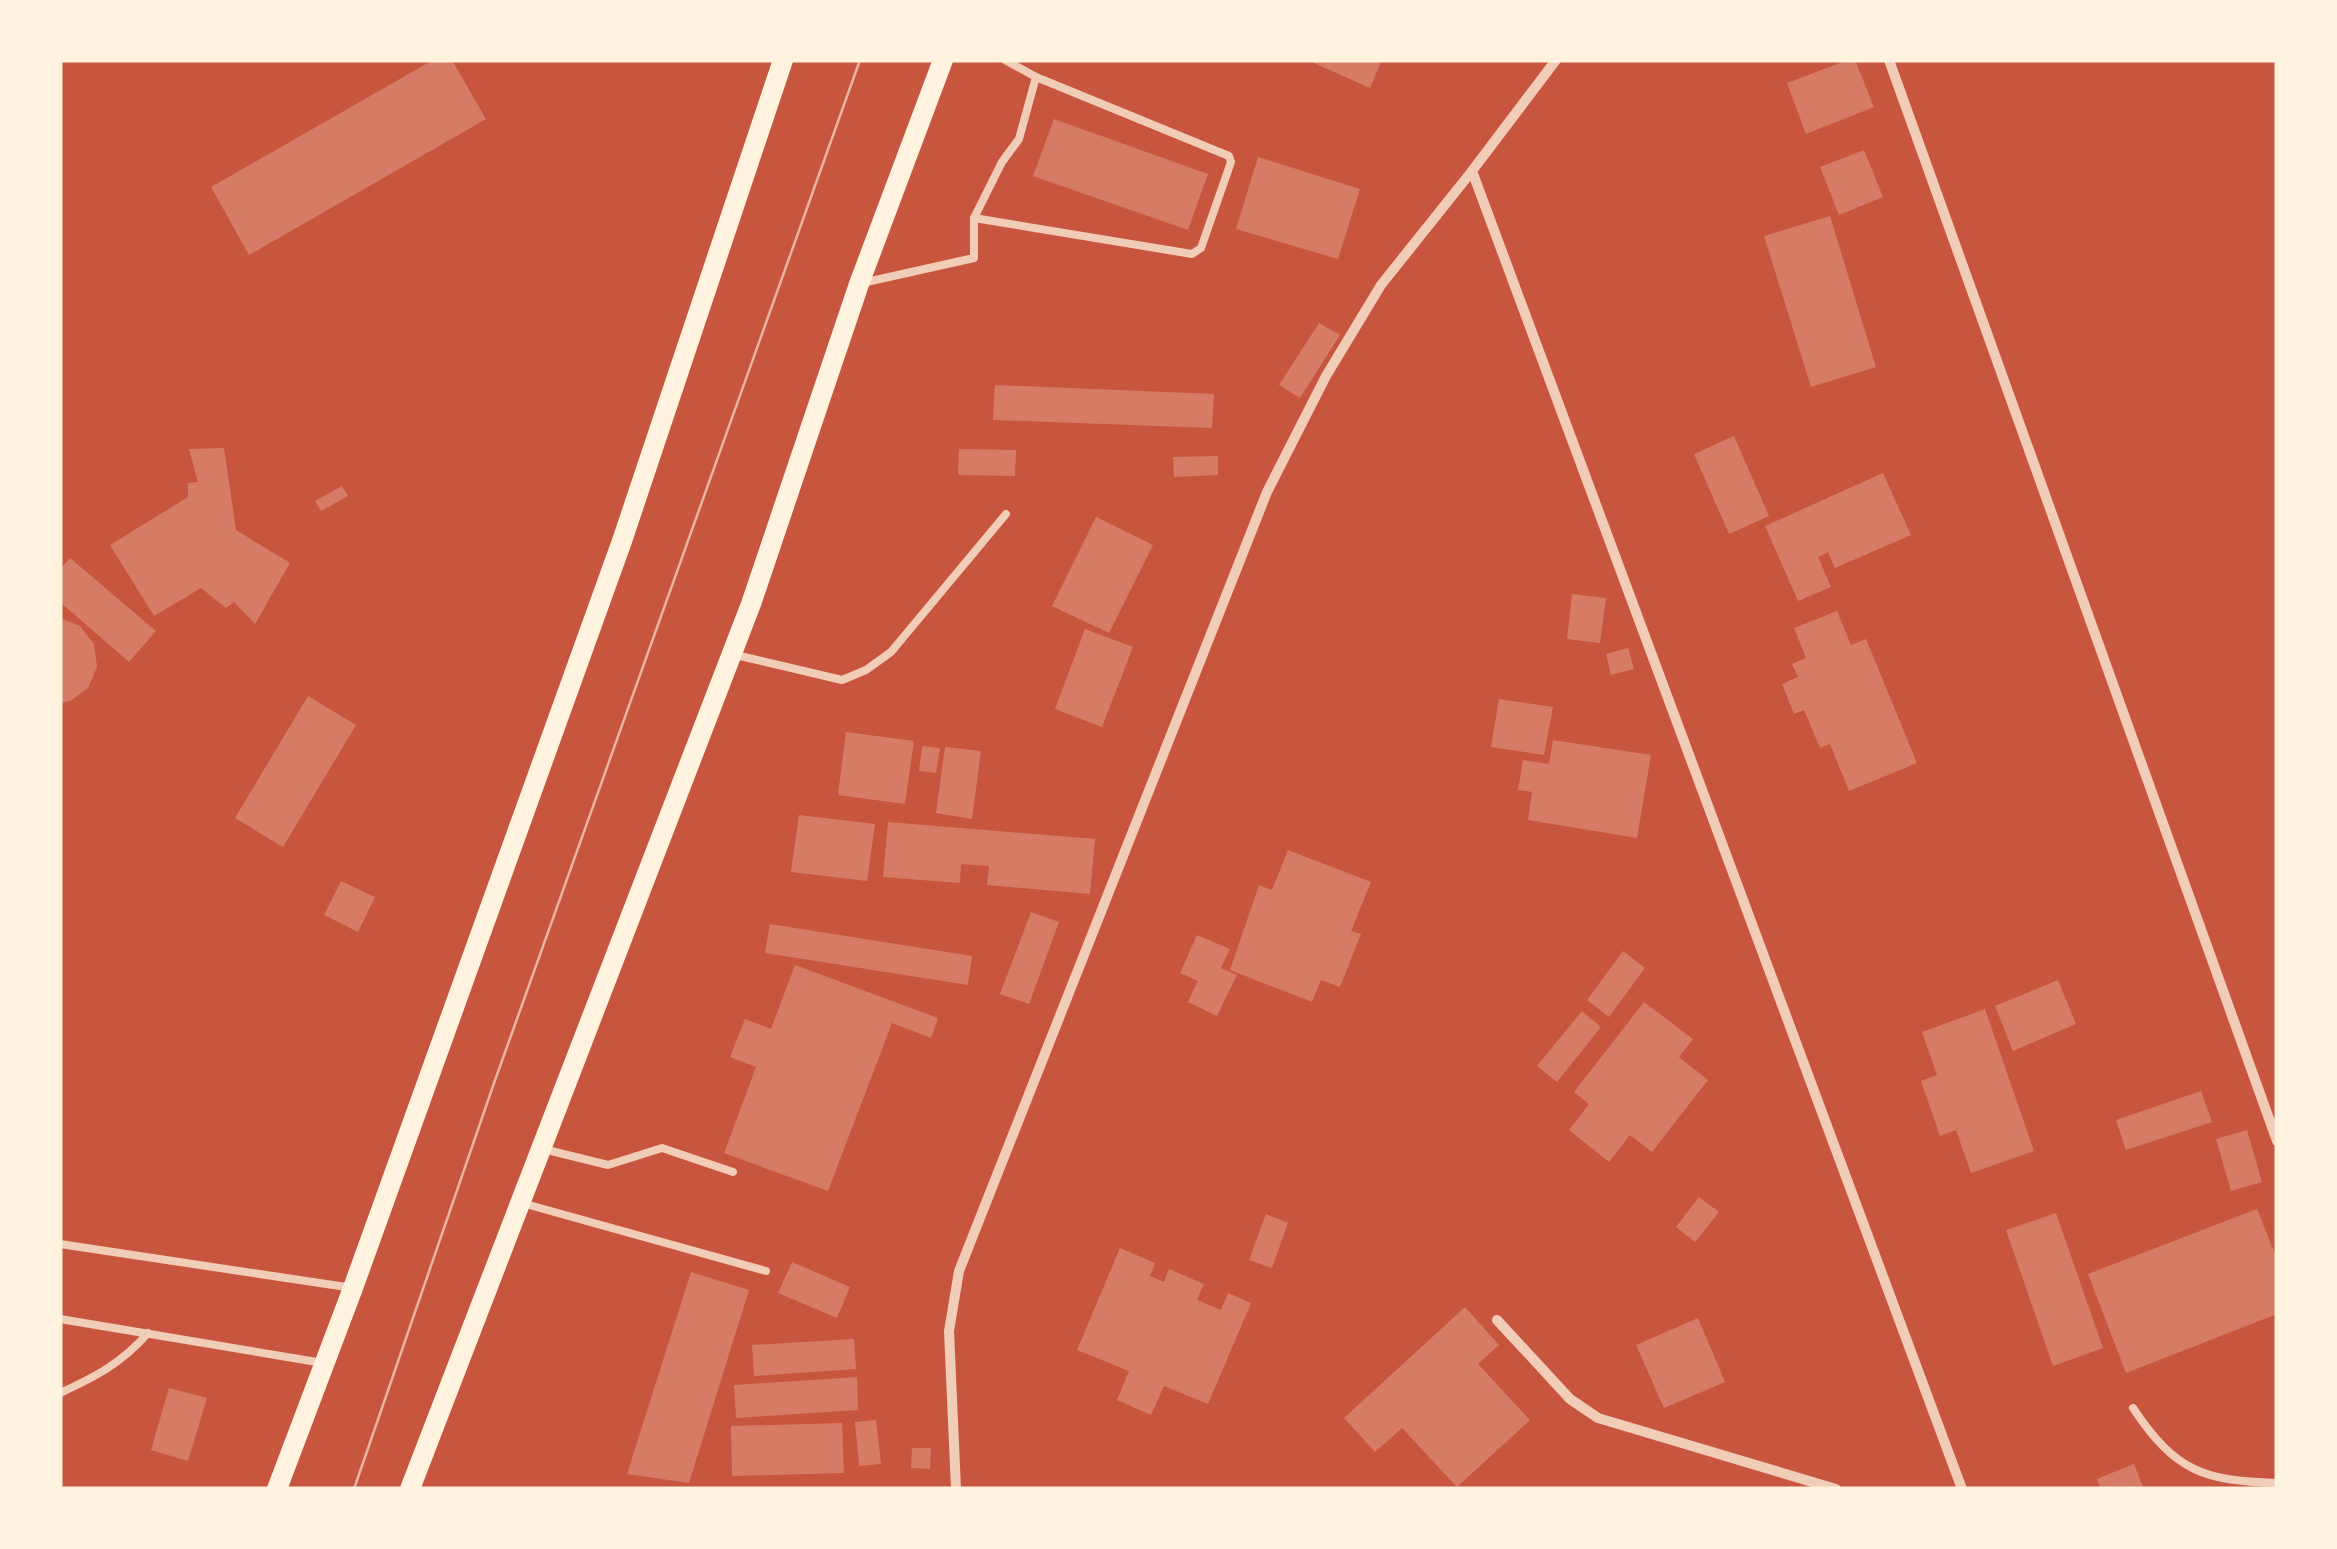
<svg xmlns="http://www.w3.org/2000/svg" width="2337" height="1549" font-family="Figtree,sans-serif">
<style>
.building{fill:#d67c66}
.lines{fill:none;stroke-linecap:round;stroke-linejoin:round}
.service{stroke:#f1ccb7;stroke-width:8}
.minor{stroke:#f1ccb7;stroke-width:10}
.secondary{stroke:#fff3e0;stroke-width:20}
.tram{stroke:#e9b49f;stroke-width:2.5}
</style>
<rect width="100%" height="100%" fill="#c8553d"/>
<g class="building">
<polygon points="433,60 452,60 486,119 249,255 211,187"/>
<polygon points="1307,60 1382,60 1370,88"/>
<polygon points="1848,60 1855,60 1874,107 1806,134 1787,83"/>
<polygon points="1054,119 1208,174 1188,230 1033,176"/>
<polygon points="1864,150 1883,197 1839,215 1820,167"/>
<polygon points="1258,157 1360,189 1338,259 1236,229"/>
<polygon points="1830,216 1876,367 1811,387 1764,236"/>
<polygon points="1319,323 1340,335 1300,398 1279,385"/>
<polygon points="995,385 1214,394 1212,428 993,420"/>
<polygon points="1734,436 1769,516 1729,534 1694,454"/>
<polygon points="224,448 236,530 290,563 255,624 234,602 226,608 201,588 154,616 110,545 188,497 188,483 198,482 189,449"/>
<polygon points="959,449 1016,450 1015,476 958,475"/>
<polygon points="1218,456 1218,475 1174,477 1173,457"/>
<polygon points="1883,473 1911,535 1835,568 1828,552 1818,557 1831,587 1798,601 1765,526"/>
<polygon points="342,486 348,496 321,511 315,501"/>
<polygon points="1096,517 1153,545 1109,633 1052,606"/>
<polygon points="70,558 156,631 129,662 60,602 60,569"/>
<polygon points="1572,594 1606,598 1600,643 1567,639"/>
<polygon points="1837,611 1851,645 1866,639 1917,763 1849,791 1830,744 1820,748 1804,710 1794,714 1782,684 1798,677 1792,664 1806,658 1794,628"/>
<polygon points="60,618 80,626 94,644 97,667 88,688 70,701 60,703"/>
<polygon points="1085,629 1133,647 1102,727 1055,709"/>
<polygon points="1628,648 1634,669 1611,675 1606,654"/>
<polygon points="308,696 356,725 283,847 235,818"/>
<polygon points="1499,699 1553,707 1544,755 1491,747"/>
<polygon points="846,732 914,741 905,804 838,795"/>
<polygon points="1553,740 1651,755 1637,838 1528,820 1532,792 1518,790 1523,760 1549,764"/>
<polygon points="922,746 940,748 936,773 919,771"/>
<polygon points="945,747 981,751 972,819 936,813"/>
<polygon points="799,815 875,824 867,881 791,872"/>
<polygon points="888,822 1095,839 1090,894 987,885 989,866 961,864 960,883 883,877"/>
<polygon points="1288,850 1371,882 1351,931 1361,934 1340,987 1321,980 1312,1002 1230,970 1259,885 1272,890"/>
<polygon points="341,881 375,897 358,932 324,915"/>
<polygon points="1031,912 1059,922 1029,1004 1000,994"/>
<polygon points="770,924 972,956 968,985 765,953"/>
<polygon points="1197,935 1230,949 1221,968 1237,975 1217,1016 1188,1002 1198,981 1180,973"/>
<polygon points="1623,951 1645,968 1609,1017 1587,1000"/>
<polygon points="795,965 938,1018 931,1038 892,1023 828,1191 724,1153 756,1067 730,1057 745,1019 771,1029"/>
<polygon points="2058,980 2076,1024 2013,1051 1995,1006"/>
<polygon points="1644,1002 1693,1039 1679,1057 1708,1080 1652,1152 1630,1135 1609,1162 1569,1130 1589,1104 1574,1092"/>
<polygon points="1985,1009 2034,1151 1971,1173 1956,1130 1940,1136 1921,1081 1937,1075 1922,1032"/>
<polygon points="1582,1011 1601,1027 1557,1082 1537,1066"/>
<polygon points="2201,1091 2212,1122 2126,1150 2116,1120"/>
<polygon points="2247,1130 2262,1182 2231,1191 2216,1139"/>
<polygon points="1699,1197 1719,1212 1695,1242 1676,1227"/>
<polygon points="2257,1209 2277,1259 2277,1314 2126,1373 2088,1274"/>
<polygon points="2056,1213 2103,1348 2053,1366 2006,1230"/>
<polygon points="1266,1214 1288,1223 1272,1268 1249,1260"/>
<polygon points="1120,1248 1155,1263 1150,1276 1164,1282 1169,1269 1204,1284 1197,1300 1221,1310 1228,1293 1251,1303 1208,1404 1164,1386 1151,1415 1117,1400 1129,1371 1077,1350"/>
<polygon points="792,1262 850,1287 837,1318 778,1293"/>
<polygon points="691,1272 749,1290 689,1483 627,1474"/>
<polygon points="1465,1307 1499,1345 1478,1364 1530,1420 1457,1487 1402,1428 1375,1452 1344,1418"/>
<polygon points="1698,1318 1725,1382 1664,1408 1636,1345"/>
<polygon points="854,1339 856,1369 754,1376 752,1345"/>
<polygon points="857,1377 858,1410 736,1418 734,1385"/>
<polygon points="169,1388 207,1398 188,1461 151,1450"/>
<polygon points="876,1420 881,1464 859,1466 855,1422"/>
<polygon points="842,1423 844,1473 732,1476 731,1426"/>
<polygon points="912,1448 931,1448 930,1469 911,1468"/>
<polygon points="2134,1464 2144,1489 2101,1489 2097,1479"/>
</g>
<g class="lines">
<g class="service">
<polyline points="974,218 1192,254 1201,248 1231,162 1229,156 1036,77"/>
<polyline points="862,283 974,258 974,218 1002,162 1019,139 1036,77 1005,60"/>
<polyline points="736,655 842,680 866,670 891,652 1006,514"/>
<polyline points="543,1149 608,1165 662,1148 733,1172"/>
<polyline points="522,1203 766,1271"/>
<polyline points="60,1244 353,1288"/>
<polyline points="60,1319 323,1363"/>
<path d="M60,1393c35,-16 62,-30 88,-60"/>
<path d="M2133,1408c42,63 70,73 144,75"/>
</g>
<g class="minor">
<polyline points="1556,60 1472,171 1962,1489"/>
<polyline points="1889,60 2277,1141"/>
<polyline points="1497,1320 1570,1399 1598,1418 1836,1489"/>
<polyline points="956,1489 949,1331 959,1271 1267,492 1326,376 1381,285 1472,171"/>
</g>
<g class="secondary">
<polyline points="277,1489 353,1288 622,541 783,60"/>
<polyline points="410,1489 751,604 859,284 943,60"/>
</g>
<polyline class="tram" points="354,1489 493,1086 860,60"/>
</g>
<rect width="2337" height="1549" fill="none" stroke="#fff3e0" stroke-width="125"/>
</svg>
